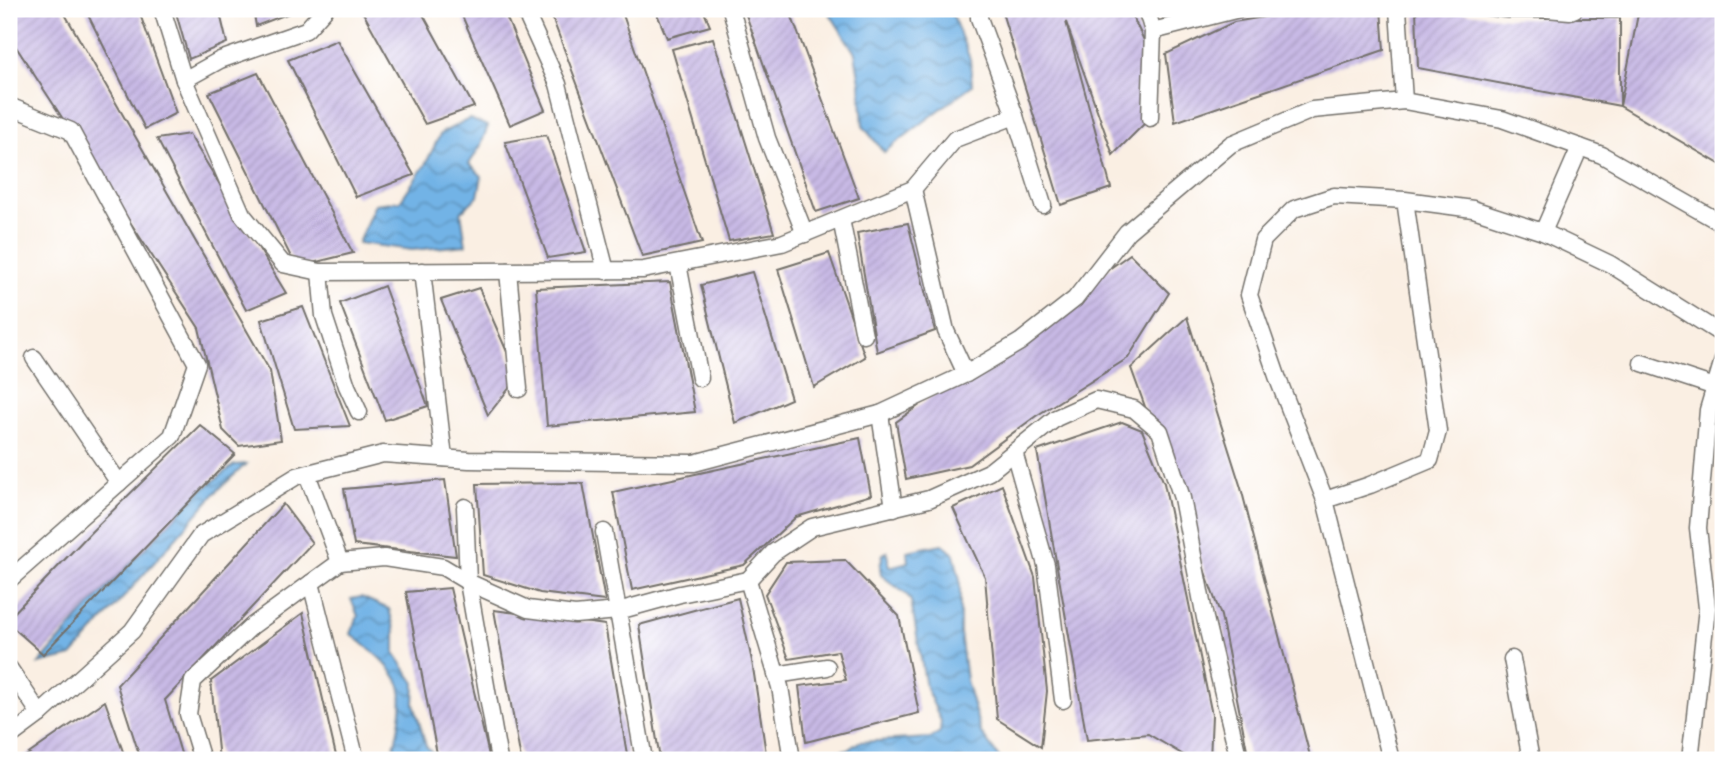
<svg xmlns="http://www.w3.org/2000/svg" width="1732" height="769" font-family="'Comic Neue',sans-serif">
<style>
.water{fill:url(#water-waves);stroke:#4e6f88;stroke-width:2}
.building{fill:url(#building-hatch)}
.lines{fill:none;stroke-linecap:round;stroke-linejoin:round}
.minor-casing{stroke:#73706b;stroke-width:19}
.minor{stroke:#fff;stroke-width:16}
</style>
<defs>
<pattern id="water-waves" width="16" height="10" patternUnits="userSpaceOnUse" patternTransform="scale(1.75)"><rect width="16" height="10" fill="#72b3e6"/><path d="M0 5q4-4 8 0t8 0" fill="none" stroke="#5e92bb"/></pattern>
<pattern id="building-hatch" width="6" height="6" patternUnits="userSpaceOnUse" patternTransform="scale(1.75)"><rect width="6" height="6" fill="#c8b9e5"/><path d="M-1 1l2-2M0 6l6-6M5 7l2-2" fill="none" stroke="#ac9fc5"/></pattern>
</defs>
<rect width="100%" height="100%" fill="#fff"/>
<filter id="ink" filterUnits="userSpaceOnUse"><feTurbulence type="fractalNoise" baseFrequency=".0143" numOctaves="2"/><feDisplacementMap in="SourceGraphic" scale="14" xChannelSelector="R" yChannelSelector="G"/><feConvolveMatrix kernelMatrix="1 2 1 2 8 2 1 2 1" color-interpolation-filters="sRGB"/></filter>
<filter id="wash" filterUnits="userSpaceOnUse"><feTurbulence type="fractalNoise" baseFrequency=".00686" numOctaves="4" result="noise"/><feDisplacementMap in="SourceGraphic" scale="28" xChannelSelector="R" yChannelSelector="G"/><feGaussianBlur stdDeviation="1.57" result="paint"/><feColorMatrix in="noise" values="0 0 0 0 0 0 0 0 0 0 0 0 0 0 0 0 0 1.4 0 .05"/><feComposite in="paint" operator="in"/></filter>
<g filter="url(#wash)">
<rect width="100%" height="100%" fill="#faefe3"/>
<g class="water">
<polygon points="827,9 950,9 970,59 972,85 884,152 863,126 860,82 855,53"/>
<polygon points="469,119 488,126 480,147 469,164 482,176 478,196 461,212 466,245 412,250 358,243 375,204 400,201 425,165 441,133"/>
<polygon points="246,464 216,492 72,656 39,664 92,603 197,494 234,465"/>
<polygon points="942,544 954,554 960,580 960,633 966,680 981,733 1001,760 931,760 883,757 859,760 819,760 819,756 849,749 859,742 930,738 940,732 941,721 926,688 911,601 907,595 881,575 880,567 883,554 887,552 889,567 908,562 907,551"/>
<path d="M361,597l28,12 6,23v22l20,29 -1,21 12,42 14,14h-44l-5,-4c6,-16 14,-54 9,-70 -6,-19 -34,-40 -49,-52l7,-18 -7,-17z"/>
</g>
<g id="blocks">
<g class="building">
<polygon points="9,9 62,9 270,371 281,440 239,446 223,430 199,328 9,36"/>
<polygon points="85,9 138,9 176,113 145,129"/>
<polygon points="175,9 219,9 227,43 189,59"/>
<polygon points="253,9 300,9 256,26"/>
<polygon points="361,9 420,9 474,107 425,124"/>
<polygon points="459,9 503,9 545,110 510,125"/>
<polygon points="549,9 621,9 702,243 642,256"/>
<polygon points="655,9 703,9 710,26 667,38"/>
<polygon points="744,9 789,9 859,198 816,212"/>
<polygon points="1001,9 1129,9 1152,57 1150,118 1113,155 1066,22 1111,188 1061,205"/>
<polygon points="1160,9 1197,9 1197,10 1163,19"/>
<polygon points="1311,9 1381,9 1384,50 1175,122 1166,54 1234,22"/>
<polygon points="1416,9 1438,9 1507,18 1620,18 1620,106 1418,68"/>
<polygon points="1639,9 1723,9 1723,166 1620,106"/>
<polygon points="713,38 774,233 729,241 672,49"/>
<polygon points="337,40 414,175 356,197 288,60"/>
<polygon points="258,73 353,253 296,267 209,93"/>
<polygon points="189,134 286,293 246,310 157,139"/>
<polygon points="546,135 586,252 548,258 505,142"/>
<polygon points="908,223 935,331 877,352 857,233"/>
<polygon points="829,253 865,357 814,387 778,269"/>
<polygon points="1130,254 1169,293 1128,358 1036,416 969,465 906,479 896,422"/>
<polygon points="752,272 791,399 735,423 701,285"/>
<polygon points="670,282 695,412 547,426 536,288"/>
<polygon points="384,286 428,406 385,420 340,303"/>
<polygon points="479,288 518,377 488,415 441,300"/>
<polygon points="303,307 350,426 294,429 261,320"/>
<polygon points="1187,317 1241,488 1311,760 1249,760 1221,616 1131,368"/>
<polygon points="1122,422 1142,430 1164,483 1212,715 1210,760 1192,760 1148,734 1087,740 1037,451"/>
<polygon points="200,425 235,454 43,654 9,624 9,618 92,531"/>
<polygon points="860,438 871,495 796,517 744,565 632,590 613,492"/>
<polygon points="445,480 456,556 354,545 344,489"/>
<polygon points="583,483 605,601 540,593 483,575 477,484"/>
<polygon points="1002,485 1035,577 1047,691 1041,747 997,719 985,577 953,508"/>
<polygon points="283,504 312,543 165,700 183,760 141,760 117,685"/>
<polygon points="845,560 899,616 919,713 806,742 799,686 846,680 838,651 789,659 765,594 786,562"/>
<polygon points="450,588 490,760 438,759 406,592"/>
<polygon points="738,598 752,661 767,760 660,760 639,625"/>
<polygon points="494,610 605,625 628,760 521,760"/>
<polygon points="303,613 337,760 219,760 211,681"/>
<polygon points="105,701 126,760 20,760"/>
</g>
</g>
</g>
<g filter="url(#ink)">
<use href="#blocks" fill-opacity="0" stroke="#73706b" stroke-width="2"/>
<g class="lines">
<defs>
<g id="minor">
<polyline points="162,9 184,80 242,214 283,264 320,272 643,270 782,243 913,189 955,139 1015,116"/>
<polyline points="524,9 558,84 606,271"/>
<polyline points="731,9 767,138 805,234"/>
<polyline points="979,9 979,18 1015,116 1043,205"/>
<polyline points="1146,9 1153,31 1150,118"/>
<polyline points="1398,9 1404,101"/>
<polyline points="1546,9 1570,11 1575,9"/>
<polyline points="1153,31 1239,9"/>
<polyline points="184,80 220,60 306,30 325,9"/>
<polyline points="9,106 71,131 197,364 172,436 9,580"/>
<polyline points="913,189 946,331 966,374"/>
<polyline points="1405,200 1438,431 1430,460 1370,485 1325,500 1278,379 1249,295 1263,240 1294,209 1334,196 1405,200 1473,209 1543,232 1580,147"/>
<polyline points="841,219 864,335"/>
<polyline points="1543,232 1610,264 1723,335"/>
<polyline points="678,264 700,378"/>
<polyline points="422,271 444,458"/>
<polyline points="508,271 519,389"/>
<polyline points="320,272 324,316 347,386 359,412"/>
<polyline points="34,358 119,483"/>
<polyline points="1642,363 1715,387"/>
<polyline points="880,414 894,508"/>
<polyline points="1014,452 1046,565 1063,700"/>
<polyline points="307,474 340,562 311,583"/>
<polyline points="1325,500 1391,760"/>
<polyline points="465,507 468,582 499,760"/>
<polyline points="604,532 618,611 680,594 748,580 780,687 792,760"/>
<polyline points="340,562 384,558 443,567 468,582 528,609 575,615 618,611 644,760"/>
<polyline points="748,580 773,553 812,527 929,499 989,472 1056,418 1096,400 1134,409 1160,431 1182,498 1205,618 1239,760"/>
<polyline points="1512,659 1531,760"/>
<polyline points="9,668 40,714"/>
<polyline points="776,675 827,667"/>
<polyline points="9,737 40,714 132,631 201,535 297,476 383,454 469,460 694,463 880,414 966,374 1020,342 1075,299 1127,232 1231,144 1312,110 1404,101 1502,119 1602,155 1723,224"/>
<polyline points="202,760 188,714 193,681 252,626 311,583 356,760"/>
<polyline points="1690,760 1707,608 1698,528 1708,410 1723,360"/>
</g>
</defs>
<use href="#minor" class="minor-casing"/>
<use href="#minor" class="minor"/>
</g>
</g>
<rect width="1732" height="769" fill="none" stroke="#fff" stroke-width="35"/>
</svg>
